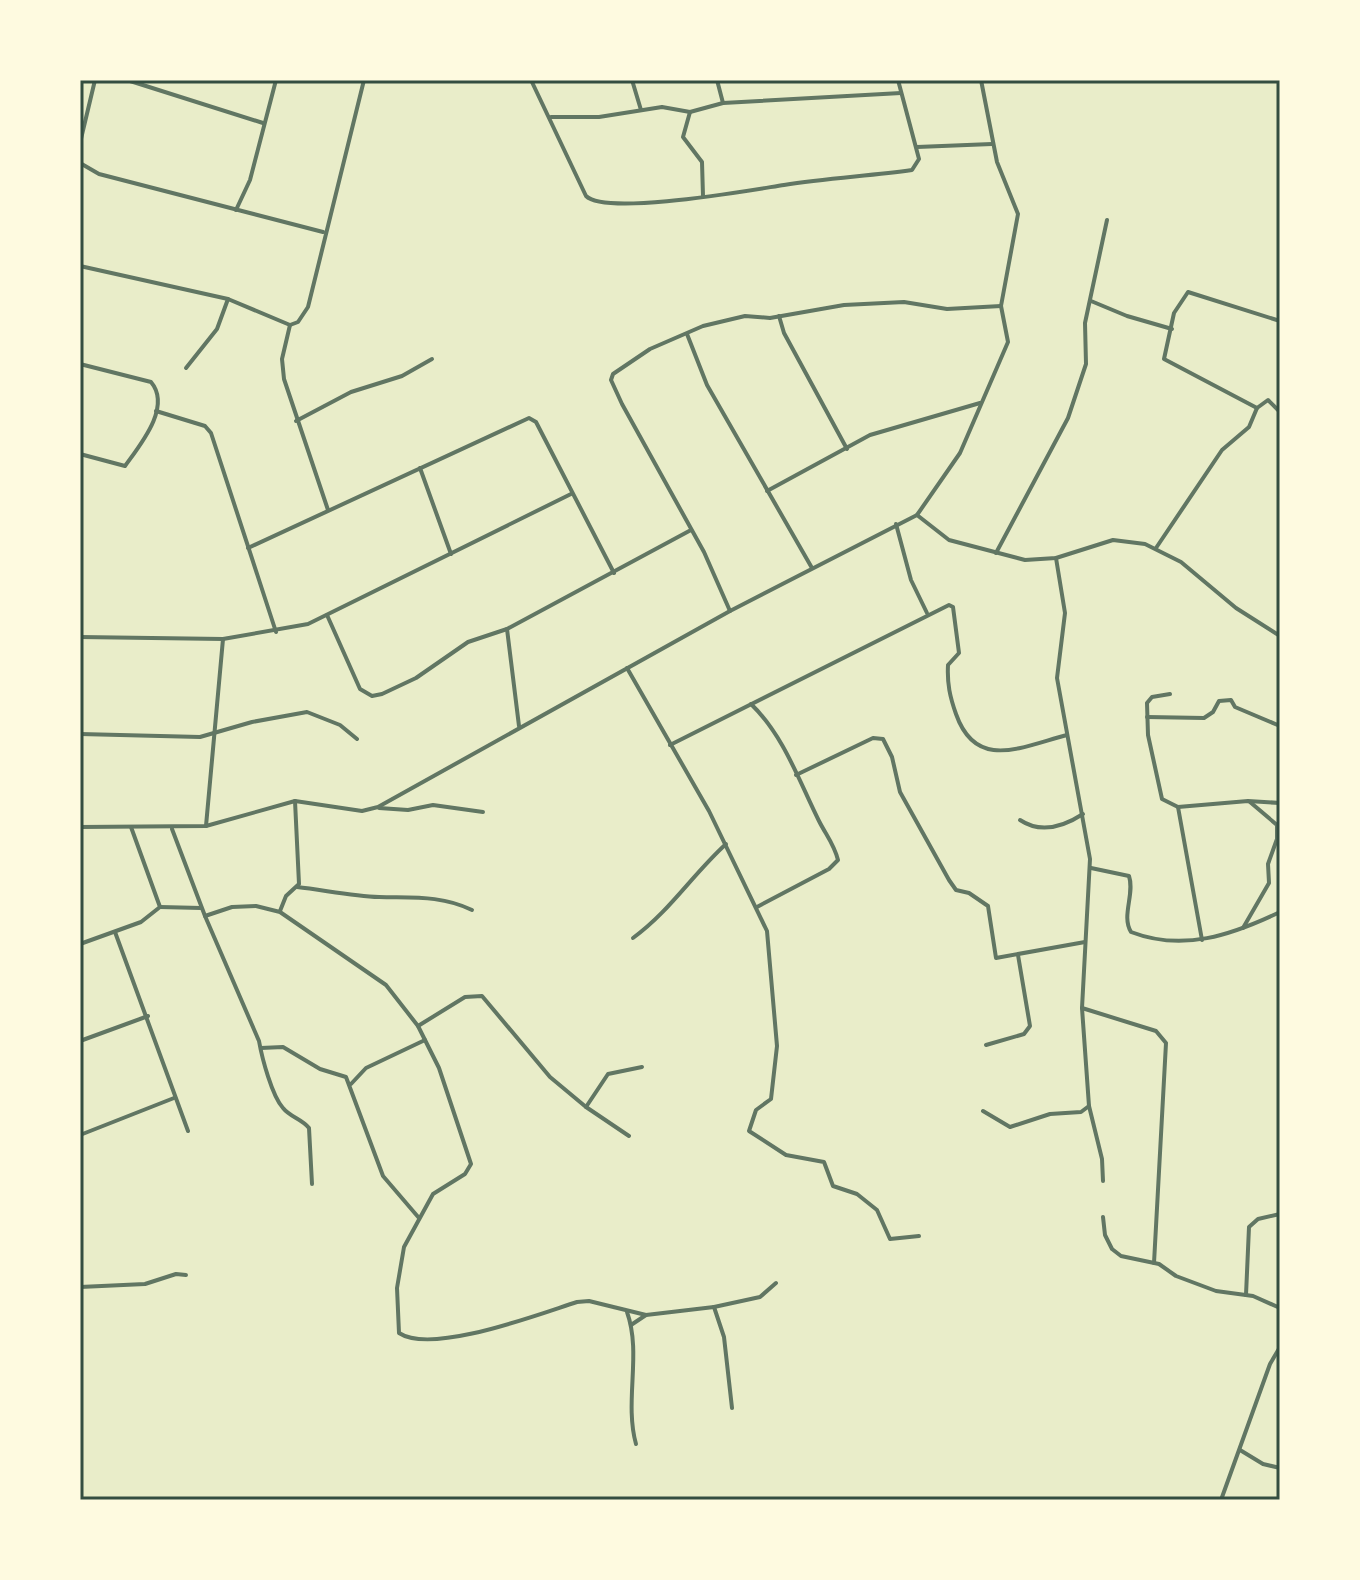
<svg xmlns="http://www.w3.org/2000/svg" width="1360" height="1580" font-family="Literata,serif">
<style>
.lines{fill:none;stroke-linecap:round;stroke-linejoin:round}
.minor{stroke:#617663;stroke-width:4}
.neatline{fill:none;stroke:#344e41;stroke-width:3}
</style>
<rect width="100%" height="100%" fill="#e9edc9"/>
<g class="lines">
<g class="minor">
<polyline points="127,80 263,123"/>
<path d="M531,80l55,116c20,20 165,-6 198,-11 42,-7 86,-9 128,-15l7,-11 -21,-79"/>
<polyline points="632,80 641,110"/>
<polyline points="717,80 723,103"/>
<polyline points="690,112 683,137 702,162 703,196"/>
<polyline points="551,117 599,117 662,107 690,112 723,103 901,93"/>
<polyline points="80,143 95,80"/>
<polyline points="917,147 992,144"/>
<polyline points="80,163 99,174 323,232"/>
<polyline points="236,210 250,180 276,80"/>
<polyline points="80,266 228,299 290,325 298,322 308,307 364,80"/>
<polyline points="1091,301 1127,316 1172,329"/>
<polyline points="779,316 784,333 847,449"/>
<polyline points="290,325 282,359 284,379 328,510"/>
<polyline points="687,334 707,385 812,568"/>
<path d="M80,364l71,18c21,25 -11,63 -26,84l-45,-12"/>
<polyline points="186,368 217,329 228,299"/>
<polyline points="1257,408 1164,359 1174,313 1188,292 1280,321"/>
<polyline points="156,411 205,426 211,433 276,632"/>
<polyline points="296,421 351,392 402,376 432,359"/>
<polyline points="420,468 451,554"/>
<polyline points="767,491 870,435 980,403"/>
<polyline points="917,515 949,540 1025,560 1056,558 1113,540 1145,544 1181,562 1236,608 1280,636"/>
<polyline points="896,524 911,580 927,613"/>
<polyline points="248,548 529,418 536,422 614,573"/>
<polyline points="1156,548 1222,450 1249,427 1257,408 1268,400 1280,412"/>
<polyline points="996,553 1068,418 1086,364 1085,323 1107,220"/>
<polyline points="1056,558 1065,613 1057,678 1090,859 1082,1008 1089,1106 1102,1159 1103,1181"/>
<polyline points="730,611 704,552 622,404 611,380 613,374 650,349 703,326 745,316 770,318 844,305 904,302 947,309 1001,306"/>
<polyline points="327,615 360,689 372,696 382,694 416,678 468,642 507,629 691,530"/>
<polyline points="507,629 519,726"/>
<polyline points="80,637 223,639 308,624 571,494"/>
<polyline points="627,668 709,811 767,931 777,1046 771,1099 756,1110 749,1131 786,1155 824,1162 833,1186 857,1194 877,1210 890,1239 919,1236"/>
<polyline points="1170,694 1152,697 1147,703 1148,735 1162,799 1178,807 1248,801 1280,803"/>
<path d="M751,704c33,32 48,77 68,117 7,14 15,23 19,39l-9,9 -72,38"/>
<polyline points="1147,717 1204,718 1213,712 1219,701 1231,700 1235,707 1280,726"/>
<polyline points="80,734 200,737 252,722 307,712 340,725 357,739"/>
<path d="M670,745l279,-140 4,2 6,46 -11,12c-1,19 2,32 8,49 20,57 65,33 111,21"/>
<polyline points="796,775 873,738 883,739 892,757 900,792 949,880 956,890 969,893 988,906 996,958 1085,942"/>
<polyline points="1178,807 1202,940"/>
<polyline points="379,808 408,810 433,805 483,812"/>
<path d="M1020,820c21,14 43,7 63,-6"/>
<polyline points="206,826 223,639"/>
<polyline points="80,827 206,826 295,801 362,811 378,807 730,611 917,515 960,453 1008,342 1001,306 1018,214 997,162 981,80"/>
<path d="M172,829l33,87 54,125c3,17 13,55 24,67 7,9 19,11 26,20l3,56"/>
<path d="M1091,868l38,8c6,18 -8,40 2,56 52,20 101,3 149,-20"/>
<path d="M297,887c27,3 55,9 82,10 33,1 62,-2 93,13"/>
<polyline points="160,907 201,908"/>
<polyline points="280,911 286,896 299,884 295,801"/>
<path d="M205,916l27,-9 24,-1 24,6 106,73 32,41 21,42 32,96 -6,10 -32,20 -29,53 -7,41 2,45c33,22 140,-19 178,-31l12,-1 57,14 68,-8 10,30 8,71"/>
<polyline points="1243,928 1269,883 1268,864 1277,839 1277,825 1250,802"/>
<polyline points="115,932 188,1131"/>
<path d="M633,938c37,-27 59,-63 93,-94"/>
<polyline points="80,944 141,922 160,907 131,827"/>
<polyline points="1082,1008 1156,1031 1166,1043 1154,1263"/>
<polyline points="418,1026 465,997 482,996 550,1077 586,1107 629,1136"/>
<polyline points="80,1041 148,1016"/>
<polyline points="986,1045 1024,1034 1030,1026 1018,955"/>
<polyline points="261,1048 283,1047 320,1069 346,1077 383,1176 419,1218"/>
<polyline points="351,1084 366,1068 425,1040"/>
<polyline points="586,1107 608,1074 642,1067"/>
<polyline points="983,1111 1010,1127 1050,1114 1081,1112 1089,1106"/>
<polyline points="80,1135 174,1098"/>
<polyline points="1103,1217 1105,1235 1112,1249 1121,1256 1159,1264 1176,1276 1216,1291 1253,1296 1280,1308"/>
<polyline points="80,1287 145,1284 176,1274 186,1275"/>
<polyline points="1246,1295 1249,1227 1258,1219 1280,1214"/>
<polyline points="714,1307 760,1297 776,1283"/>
<path d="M627,1312c15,42 -3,89 9,132"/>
<polyline points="631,1325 646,1315"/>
<polyline points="1240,1450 1263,1464 1280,1468"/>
<polyline points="1221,1500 1270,1364 1280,1347"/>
</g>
</g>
<rect width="1360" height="1580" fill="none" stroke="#fefae0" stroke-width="164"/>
<rect x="82" y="82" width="1196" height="1416" class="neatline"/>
</svg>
